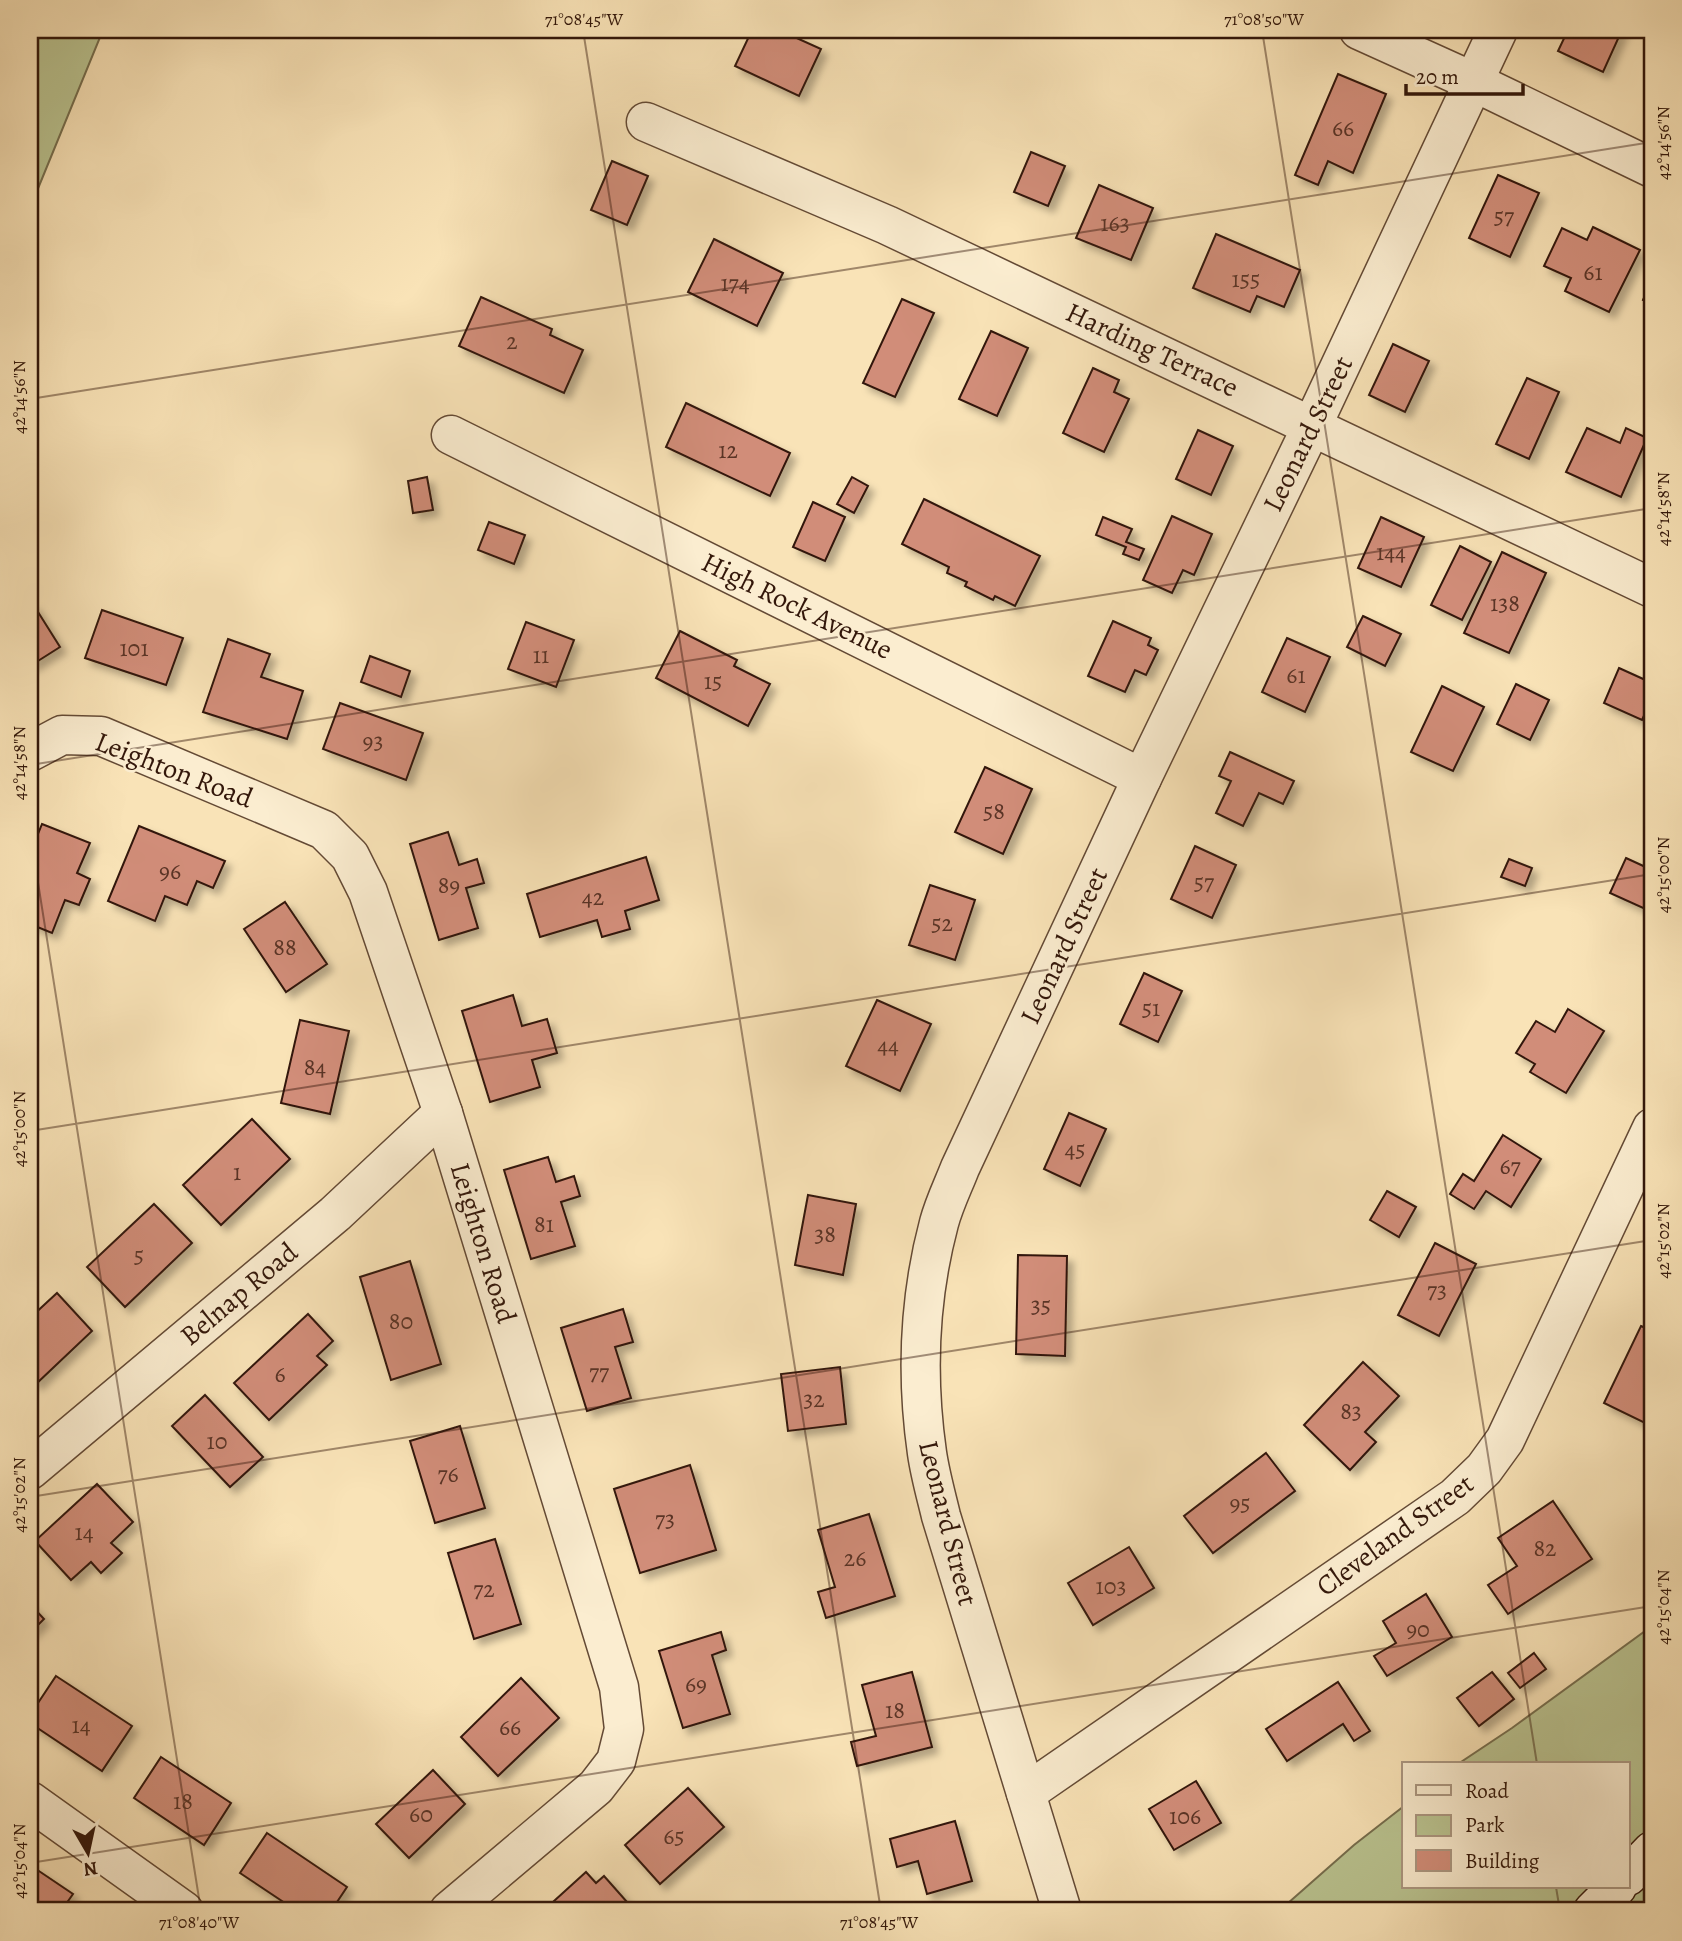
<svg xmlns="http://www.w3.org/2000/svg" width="1682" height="1941" font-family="Alegreya,serif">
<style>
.green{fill:#bac491;stroke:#766e4e;stroke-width:2}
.building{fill:#d18d79;stroke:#33170a;stroke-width:2;filter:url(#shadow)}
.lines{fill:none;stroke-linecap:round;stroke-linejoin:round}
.street-casing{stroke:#644a35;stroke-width:41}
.secondary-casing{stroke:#33170a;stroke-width:41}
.street{stroke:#fbedd0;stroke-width:38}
.secondary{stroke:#fbedd0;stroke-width:38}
.ticks{fill:none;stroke:#33170a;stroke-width:2;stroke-opacity:0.45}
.labels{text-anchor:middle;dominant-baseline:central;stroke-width:5;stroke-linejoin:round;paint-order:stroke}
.number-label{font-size:24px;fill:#5a3426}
.street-label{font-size:28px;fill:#33170a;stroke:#fbedd0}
.neatline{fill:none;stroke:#33170a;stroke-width:2.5}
.ticks-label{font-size:18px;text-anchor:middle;fill:#33170a}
</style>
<defs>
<filter id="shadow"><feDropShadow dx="6" dy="6" stdDeviation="3.5" flood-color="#0004"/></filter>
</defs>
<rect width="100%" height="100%" fill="#f9e3b7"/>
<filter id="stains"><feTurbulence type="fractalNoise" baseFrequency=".00286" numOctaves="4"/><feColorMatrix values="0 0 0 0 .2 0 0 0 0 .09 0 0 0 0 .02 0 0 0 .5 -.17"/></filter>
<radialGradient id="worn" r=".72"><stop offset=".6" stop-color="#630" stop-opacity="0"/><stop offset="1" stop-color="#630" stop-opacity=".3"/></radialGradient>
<g class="green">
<polygon points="30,30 103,30 30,208"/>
<polygon points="1652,1626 1652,1911 1279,1911 1354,1845 1404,1806 1404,1887 1628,1887 1628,1764 1458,1764 1512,1728"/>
</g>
<g class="building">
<polygon points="752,30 779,30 821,49 799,96 735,66"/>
<polygon points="1568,30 1622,30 1603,72 1558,51"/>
<polygon points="1338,74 1386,94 1353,173 1328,161 1318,185 1295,175"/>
<polygon points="1031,152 1065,166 1048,206 1014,192"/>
<polygon points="612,161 648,176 627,225 591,210"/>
<polygon points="1498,175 1539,193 1510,257 1469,238"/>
<polygon points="1099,185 1153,208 1131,260 1076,238"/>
<polygon points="1593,227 1640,250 1609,312 1565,291 1571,278 1544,266 1562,228 1587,240"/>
<polygon points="1216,234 1300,270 1284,307 1257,296 1250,312 1193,288"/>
<polygon points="714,239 783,273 757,326 688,292"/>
<polygon points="1652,279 1652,304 1643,300"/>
<polygon points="481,297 552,329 550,335 583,350 564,393 459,346"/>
<polygon points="902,299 934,313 895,397 863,383"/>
<polygon points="991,331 1028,348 997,416 959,399"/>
<polygon points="1393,344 1429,361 1405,412 1369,395"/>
<polygon points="1093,368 1119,380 1114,392 1129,399 1104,452 1063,433"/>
<polygon points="1527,378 1559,392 1529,459 1496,444"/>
<polygon points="686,403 790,453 770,496 666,447"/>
<polygon points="1587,428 1620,443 1626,428 1647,438 1621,497 1566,472"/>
<polygon points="1198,430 1233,446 1211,495 1176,479"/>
<polygon points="427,477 433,510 413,513 408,481"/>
<polygon points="852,477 868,486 854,513 837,504"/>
<polygon points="924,499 1040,556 1015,606 995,596 993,600 965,586 967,582 947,573 949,567 902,544"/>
<polygon points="813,502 845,517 825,561 793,547"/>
<polygon points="1172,516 1212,534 1194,575 1183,570 1172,593 1143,580"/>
<polygon points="1103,517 1132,529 1126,542 1144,549 1139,560 1123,554 1126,547 1096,535"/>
<polygon points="1381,517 1424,537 1401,587 1358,568"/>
<polygon points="489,522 525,535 514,564 478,550"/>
<polygon points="1460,546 1491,562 1462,620 1431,605"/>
<polygon points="1502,552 1546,573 1509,653 1464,633"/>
<polygon points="33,604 60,647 30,666 30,606"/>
<polygon points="102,610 183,638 166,685 85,658"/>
<polygon points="1363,616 1401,634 1385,666 1347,647"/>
<polygon points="1113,621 1151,638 1148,645 1158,650 1146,675 1135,670 1125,692 1088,676"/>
<polygon points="526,622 574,640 556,687 508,669"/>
<polygon points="680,631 737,660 734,666 770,684 748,726 656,678"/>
<polygon points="1287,638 1330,657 1305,712 1262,692"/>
<polygon points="228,639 270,654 261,677 303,691 287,739 203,712"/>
<polygon points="370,656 410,671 401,697 361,682"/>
<polygon points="1619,668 1652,683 1652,698 1642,720 1604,703"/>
<polygon points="1516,684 1549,700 1530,740 1497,724"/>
<polygon points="1442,686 1484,707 1453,771 1411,752"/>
<polygon points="340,703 423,733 406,780 323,749"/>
<polygon points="1230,752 1294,781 1283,804 1259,793 1243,826 1216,813 1231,781 1219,776"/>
<polygon points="985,767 1032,789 1003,854 955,832"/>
<polygon points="42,824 90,843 77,873 90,879 79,905 65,900 52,933 30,924 30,854"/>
<polygon points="139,826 225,861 213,888 197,881 187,905 165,896 155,921 108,901"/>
<polygon points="448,832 459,865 477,859 484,883 466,888 478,928 439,940 410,844"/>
<polygon points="1195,846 1236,865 1212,918 1171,899"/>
<polygon points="646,857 659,900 625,911 630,929 602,937 597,920 540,937 527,894"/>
<polygon points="1626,858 1652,870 1652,912 1610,893"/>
<polygon points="1509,859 1532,868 1525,886 1501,877"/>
<polygon points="930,885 975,900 955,960 909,945"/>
<polygon points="285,902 327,964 286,992 244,929"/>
<polygon points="1144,973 1182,991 1158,1042 1120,1024"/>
<polygon points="513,995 522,1026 547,1019 557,1053 532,1060 540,1087 490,1102 462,1011"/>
<polygon points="877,1000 931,1024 900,1091 846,1066"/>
<polygon points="1568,1009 1604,1031 1566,1093 1530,1072 1535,1064 1516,1053 1536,1021 1555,1032"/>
<polygon points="300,1020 349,1031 330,1114 281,1103"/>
<polygon points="1069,1113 1106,1129 1080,1186 1044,1169"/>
<polygon points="252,1119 290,1159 221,1225 183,1185"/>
<polygon points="1503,1135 1541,1159 1511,1207 1486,1191 1474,1209 1450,1194 1463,1174 1474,1181"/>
<polygon points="548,1157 556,1182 574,1176 580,1196 561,1202 575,1246 531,1259 504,1170"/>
<polygon points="1387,1191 1416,1207 1399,1237 1370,1220"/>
<polygon points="808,1195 856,1204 843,1275 795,1265"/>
<polygon points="154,1204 192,1243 125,1307 87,1267"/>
<polygon points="1435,1243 1476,1264 1439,1336 1398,1315"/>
<polygon points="1018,1255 1067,1256 1065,1356 1016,1354"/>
<polygon points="410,1261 441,1364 391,1380 360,1277"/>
<polygon points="57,1293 92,1331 36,1384 30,1378 30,1318"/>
<polygon points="623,1309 633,1342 615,1347 631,1398 587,1411 561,1328"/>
<polygon points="308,1314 333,1341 317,1356 327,1365 269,1420 234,1383"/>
<polygon points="1641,1326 1652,1331 1652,1408 1645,1423 1604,1403"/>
<polygon points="1363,1362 1399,1396 1365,1432 1376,1442 1350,1470 1304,1425"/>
<polygon points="840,1367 846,1424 788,1431 781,1374"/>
<polygon points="205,1395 263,1457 230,1487 172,1426"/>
<polygon points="460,1426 485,1508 435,1523 410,1441"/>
<polygon points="1266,1453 1295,1491 1213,1553 1184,1516"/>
<polygon points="690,1465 716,1550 640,1573 614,1489"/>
<polygon points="97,1484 133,1522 111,1543 122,1553 101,1573 91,1562 71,1580 35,1541"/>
<polygon points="1553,1501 1592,1559 1508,1614 1488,1585 1517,1566 1498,1538"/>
<polygon points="869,1514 895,1596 826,1618 818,1592 835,1587 818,1530"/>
<polygon points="495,1539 521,1624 474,1639 448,1553"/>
<polygon points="1129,1547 1154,1588 1093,1625 1068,1583"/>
<polygon points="1426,1594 1452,1637 1387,1676 1374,1656 1396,1643 1383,1621"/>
<polygon points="30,1604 44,1619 30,1633"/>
<polygon points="721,1632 726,1650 712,1655 730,1714 683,1728 659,1651"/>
<polygon points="1534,1653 1546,1669 1520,1688 1508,1673"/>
<polygon points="912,1672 932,1747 857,1766 851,1742 876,1736 862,1685"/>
<polygon points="1492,1672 1514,1699 1479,1726 1457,1698"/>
<polygon points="56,1676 132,1726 102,1771 30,1723 30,1715"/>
<polygon points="521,1678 559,1718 498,1776 461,1737"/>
<polygon points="1338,1682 1370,1731 1354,1741 1343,1724 1287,1761 1266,1729"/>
<polygon points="161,1757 231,1803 204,1845 134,1798"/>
<polygon points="433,1770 465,1804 409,1858 376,1824"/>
<polygon points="1196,1781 1221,1823 1174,1850 1149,1809"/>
<polygon points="688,1788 724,1827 660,1884 625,1845"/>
<polygon points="955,1821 972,1881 927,1894 918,1861 897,1867 890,1839"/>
<polygon points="267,1833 347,1887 331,1911 297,1911 240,1873"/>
<polygon points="30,1865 73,1894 61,1911 30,1911"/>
<polygon points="586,1872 596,1883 604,1876 635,1911 543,1911"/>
</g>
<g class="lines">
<defs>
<g id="street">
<polyline points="1359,30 1474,82 1652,168"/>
<polyline points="646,122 887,225 1652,588"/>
<polyline points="451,435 1142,778"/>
<polyline points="30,752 62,735 101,736 324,830 350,856 368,892 443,1113 619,1687 624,1729 616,1761 596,1787 449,1911"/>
<polyline points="30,1470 335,1214 443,1113"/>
<polyline points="1026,1793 1455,1497 1484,1469 1505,1440 1652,1128"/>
<polyline points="30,1801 184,1911"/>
<path d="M1062,1911l-121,-395c-5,-21 -11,-42 -14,-63 -11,-77 -8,-155 12,-230 5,-19 14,-37 21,-55l182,-390 170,-352 186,-396"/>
</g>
<g id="secondary">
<polyline points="1628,1876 1652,1851"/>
<polyline points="1593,1911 1617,1887"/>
</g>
</defs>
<use href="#street" class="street-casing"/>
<use href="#secondary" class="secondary-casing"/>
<use href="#street" class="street"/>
<use href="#secondary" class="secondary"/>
</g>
<path class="ticks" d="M583,30l298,1881M1262,30l275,1734M30,33l18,-3M30,399l1622,-257M30,765l1622,-257M30,832l171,1079M30,1131l1622,-257M30,1497l1622,-257M30,1863l1622,-257M1556,1887l4,24"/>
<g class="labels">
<g class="number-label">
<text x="1343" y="128">66</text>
<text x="1504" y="216">57</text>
<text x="1115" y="223">163</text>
<text x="1593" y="272">61</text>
<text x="1246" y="279">155</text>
<text x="735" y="283">174</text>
<text x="512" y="341">2</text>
<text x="728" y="450">12</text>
<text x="1391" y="552">144</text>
<text x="1505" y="603">138</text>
<text x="134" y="648">101</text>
<text x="541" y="655">11</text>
<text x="1296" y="675">61</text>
<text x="713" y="681">15</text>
<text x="373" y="741">93</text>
<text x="994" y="811">58</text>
<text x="170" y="871">96</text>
<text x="1204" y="882">57</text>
<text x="449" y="885">89</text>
<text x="593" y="897">42</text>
<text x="942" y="923">52</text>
<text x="285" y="947">88</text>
<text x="1151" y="1008">51</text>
<text x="888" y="1045">44</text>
<text x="315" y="1067">84</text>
<text x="1075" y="1149">45</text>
<text x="1510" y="1166">67</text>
<text x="237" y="1172">1</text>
<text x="544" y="1224">81</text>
<text x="825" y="1234">38</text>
<text x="139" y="1255">5</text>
<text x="1437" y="1290">73</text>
<text x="1041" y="1305">35</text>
<text x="401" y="1321">80</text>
<text x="599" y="1372">77</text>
<text x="280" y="1374">6</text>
<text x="814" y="1399">32</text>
<text x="1351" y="1411">83</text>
<text x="217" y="1441">10</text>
<text x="448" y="1474">76</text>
<text x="1240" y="1503">95</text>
<text x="665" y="1519">73</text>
<text x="84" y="1532">14</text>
<text x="1545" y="1548">82</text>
<text x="855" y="1558">26</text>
<text x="1111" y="1586">103</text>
<text x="484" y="1589">72</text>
<text x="1418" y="1629">90</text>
<text x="696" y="1684">69</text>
<text x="895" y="1710">18</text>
<text x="81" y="1725">14</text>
<text x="510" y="1727">66</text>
<text x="183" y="1801">18</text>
<text x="421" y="1814">60</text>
<text x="1185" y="1816">106</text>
<text x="674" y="1836">65</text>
</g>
<g class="street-label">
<text transform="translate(1152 350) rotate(25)">Harding Terrace</text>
<text transform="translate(1308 434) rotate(-64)">Leonard Street</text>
<text transform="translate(797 606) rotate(26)">High Rock Avenue</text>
<text transform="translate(174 770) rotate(21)">Leighton Road</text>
<text transform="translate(1064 946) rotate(-65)">Leonard Street</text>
<text transform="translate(483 1243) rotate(73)">Leighton Road</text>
<text transform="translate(239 1294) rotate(-40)">Belnap Road</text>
<text transform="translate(948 1523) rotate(76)">Leonard Street</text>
<text transform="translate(1395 1535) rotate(-36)">Cleveland Street</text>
</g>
</g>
<rect width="1682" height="1941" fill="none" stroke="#f9e3b7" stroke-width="77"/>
<rect x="1402" y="1762" width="228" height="126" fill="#fbedd0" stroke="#ab9781" stroke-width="2"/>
<rect x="1416" y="1785" width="35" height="10" fill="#fbedd0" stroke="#ab9781" stroke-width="2"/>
<text x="1465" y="1798" font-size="21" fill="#33170a">Road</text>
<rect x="1416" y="1815" width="35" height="21" fill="#bac491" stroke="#ab9781" stroke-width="2"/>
<text x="1465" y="1832" font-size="21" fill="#33170a">Park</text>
<rect x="1416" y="1850" width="35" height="21" fill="#d18d79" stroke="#ab9781" stroke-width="2"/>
<text x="1465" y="1868" font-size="21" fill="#33170a">Building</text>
<g transform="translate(88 1853) rotate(171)" stroke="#fbedd0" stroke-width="5" paint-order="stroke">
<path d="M0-5L12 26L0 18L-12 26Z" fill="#33170a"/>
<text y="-10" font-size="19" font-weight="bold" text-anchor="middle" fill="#33170a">N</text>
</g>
<path d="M1406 84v10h117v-10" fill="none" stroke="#33170a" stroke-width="3.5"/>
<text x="1416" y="84" font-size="21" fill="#33170a" stroke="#fbedd0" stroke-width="5" paint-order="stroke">20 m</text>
<rect x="38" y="38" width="1606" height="1864" class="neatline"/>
<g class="ticks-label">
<text x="584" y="25">71°08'45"W</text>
<text x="1264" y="25">71°08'50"W</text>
<text transform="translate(1663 143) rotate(-90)" y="6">42°14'56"N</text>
<text transform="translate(19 397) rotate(-90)" y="6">42°14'56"N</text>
<text transform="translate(1663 509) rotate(-90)" y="6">42°14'58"N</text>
<text transform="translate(19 763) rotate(-90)" y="6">42°14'58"N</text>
<text transform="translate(1663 875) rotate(-90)" y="6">42°15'00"N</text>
<text transform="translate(19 1129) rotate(-90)" y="6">42°15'00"N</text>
<text transform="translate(1663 1241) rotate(-90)" y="6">42°15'02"N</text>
<text transform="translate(19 1495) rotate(-90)" y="6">42°15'02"N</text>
<text transform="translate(1663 1607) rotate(-90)" y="6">42°15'04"N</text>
<text transform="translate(19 1861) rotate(-90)" y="6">42°15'04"N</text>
<text x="199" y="1928">71°08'40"W</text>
<text x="879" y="1928">71°08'45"W</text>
</g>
<rect width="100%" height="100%" filter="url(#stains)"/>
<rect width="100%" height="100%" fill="url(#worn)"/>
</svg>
